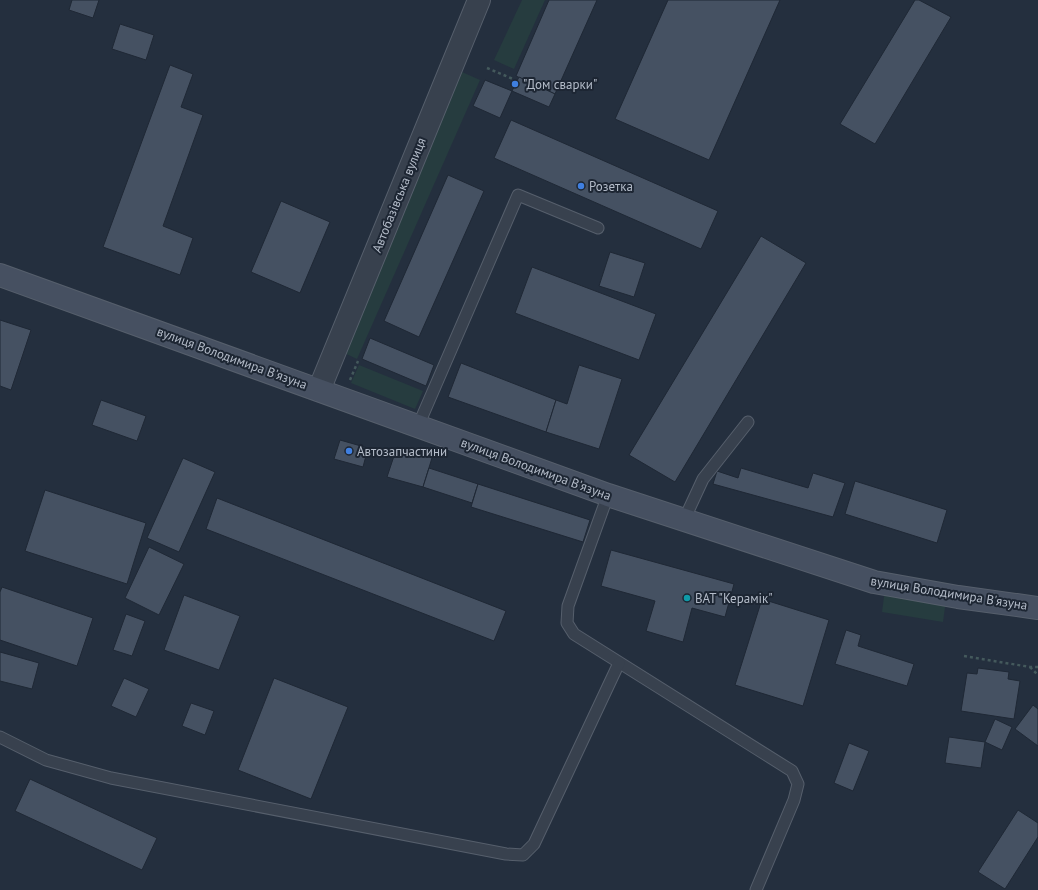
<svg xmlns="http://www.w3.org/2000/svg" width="1038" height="890" font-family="'PT Sans',sans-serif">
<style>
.green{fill:#263c3f}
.building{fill:#455162;stroke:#1f2835}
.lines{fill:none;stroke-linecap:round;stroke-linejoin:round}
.service-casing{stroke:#565f6c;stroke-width:13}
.minor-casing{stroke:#565f6c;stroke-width:24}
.secondary-casing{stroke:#565f6c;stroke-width:24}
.path{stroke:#44595c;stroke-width:2.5;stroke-dasharray:3 3;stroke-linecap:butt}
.service{stroke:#38414e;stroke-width:11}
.minor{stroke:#38414e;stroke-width:22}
.secondary{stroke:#465061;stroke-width:22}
.shop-dot{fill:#3f7fe0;stroke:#1d2633;stroke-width:1.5}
.culture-dot{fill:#0f9aa8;stroke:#1d2633;stroke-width:1.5}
.labels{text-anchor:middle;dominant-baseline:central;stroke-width:4;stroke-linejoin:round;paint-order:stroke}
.poi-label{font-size:13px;fill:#b4bcc9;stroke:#1d2633;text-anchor:start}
.street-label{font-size:13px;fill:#b4bcc9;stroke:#1d2633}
</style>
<rect width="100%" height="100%" fill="#242f3e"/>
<g class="green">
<polygon points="522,0 545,0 514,69 494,60"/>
<polygon points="462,72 480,80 357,359 340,351"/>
<polygon points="359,365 423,391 415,409 351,383"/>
<polygon points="885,589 946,600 943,622 882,612"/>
</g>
<g class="building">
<polygon points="72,0 99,0 93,18 69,10"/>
<polygon points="549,0 597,0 555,94 516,76"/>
<polygon points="668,0 780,0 709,160 615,119"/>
<polygon points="915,0 919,0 951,17 875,144 840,124"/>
<polygon points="120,24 154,35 146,60 112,49"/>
<polygon points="170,65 193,74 181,107 203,115 163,226 193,238 180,275 103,247"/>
<polygon points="519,77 555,94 549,107 512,91"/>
<polygon points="485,80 512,91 500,118 473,106"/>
<polygon points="511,120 718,211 701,249 494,158"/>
<polygon points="448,175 484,191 419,337 384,321"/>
<polygon points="281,201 330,222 300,293 251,272"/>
<polygon points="761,236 806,263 675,482 629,455"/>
<polygon points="610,252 645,263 634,297 599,286"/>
<polygon points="532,267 656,314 639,360 515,313"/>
<polygon points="0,320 31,330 11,390 0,386"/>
<polygon points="370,338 434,365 426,386 362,359"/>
<polygon points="461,363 556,400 546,432 448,397"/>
<polygon points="579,365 622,379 599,449 546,432 556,400 567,404"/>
<polygon points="101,400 146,416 137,441 92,425"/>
<polygon points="340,440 368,448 363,467 334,459"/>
<polygon points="397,447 432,458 423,487 387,477"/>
<polygon points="183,458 215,472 179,552 147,538"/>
<polygon points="429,468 478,484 472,503 423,487"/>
<polygon points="741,468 808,488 813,473 845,483 833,517 713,484 717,471 738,478"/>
<polygon points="855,481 947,510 937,543 845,514"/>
<polygon points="478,484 590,520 583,542 471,507"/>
<polygon points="45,490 146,523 127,584 25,551"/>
<polygon points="217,498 506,611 494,641 206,529"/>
<polygon points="149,547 184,564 159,615 125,598"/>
<polygon points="611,550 734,584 725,617 692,608 683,642 646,631 655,601 601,586"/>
<polygon points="2,587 93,618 77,666 0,640 0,592"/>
<polygon points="184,595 240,616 219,670 164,650"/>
<polygon points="762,599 829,620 803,706 735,685"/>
<polygon points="126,614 145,621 132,656 113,650"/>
<polygon points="846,630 861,635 858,646 914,664 907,686 835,664"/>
<polygon points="0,652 39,663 32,689 0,681"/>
<polygon points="978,668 1009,672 1008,679 1020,681 1014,719 961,711 967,673 977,674"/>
<polygon points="124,678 149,689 136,717 111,706"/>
<polygon points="274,678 348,707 311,799 238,770"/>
<polygon points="191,703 214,711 205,735 182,726"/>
<polygon points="1033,705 1038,709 1038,746 1015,729"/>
<polygon points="995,719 1012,727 1002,750 985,742"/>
<polygon points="949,737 985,742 981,768 945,763"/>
<polygon points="849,743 869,751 853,791 834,783"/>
<polygon points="30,779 157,838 142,870 15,811"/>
<polygon points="1018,810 1038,823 1038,837 1005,889 978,872"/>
</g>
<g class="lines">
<defs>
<g id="service">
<polyline points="418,426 518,195 598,228"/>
<polyline points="608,495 568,606 567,623 574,634 792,771 798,784 794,800 756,890"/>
<polyline points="684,520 703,479 748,422"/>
<polyline points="0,737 46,760 111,778 506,854 523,855 534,844 619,663"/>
</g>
<polyline id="minor" points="319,390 479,0"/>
<polyline id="secondary" points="0,275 608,495 874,582 958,597 1038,608"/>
</defs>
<use href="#service" class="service-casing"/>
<use href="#minor" class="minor-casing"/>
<use href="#secondary" class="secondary-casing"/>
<g class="path">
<polyline points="487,68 513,79"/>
<polyline points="350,380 358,361"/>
<polyline points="964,656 1030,667 1038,667"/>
<polyline points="1030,667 1038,675"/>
</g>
<use href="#service" class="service"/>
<use href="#minor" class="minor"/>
<use href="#secondary" class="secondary"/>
</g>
<g class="shop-dot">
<circle cx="515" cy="84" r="4"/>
<circle cx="581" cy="186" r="4"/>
<circle cx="349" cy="451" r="4"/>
</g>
<circle class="culture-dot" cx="687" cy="598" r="4"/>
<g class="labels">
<g class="poi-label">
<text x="523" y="84">"Дом сварки"</text>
<text x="589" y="186">Розетка</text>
<text x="357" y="451">Автозапчастини</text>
<text x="695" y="598">ВАТ "Керамік"</text>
</g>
<g class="street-label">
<text transform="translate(399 195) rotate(-68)">Автобазівська вулиця</text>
<text transform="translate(232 358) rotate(20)">вулиця Володимира В'язуна</text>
<text transform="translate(536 469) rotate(20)">вулиця Володимира В'язуна</text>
<text transform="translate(949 593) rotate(9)">вулиця Володимира В'язуна</text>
</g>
</g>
</svg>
